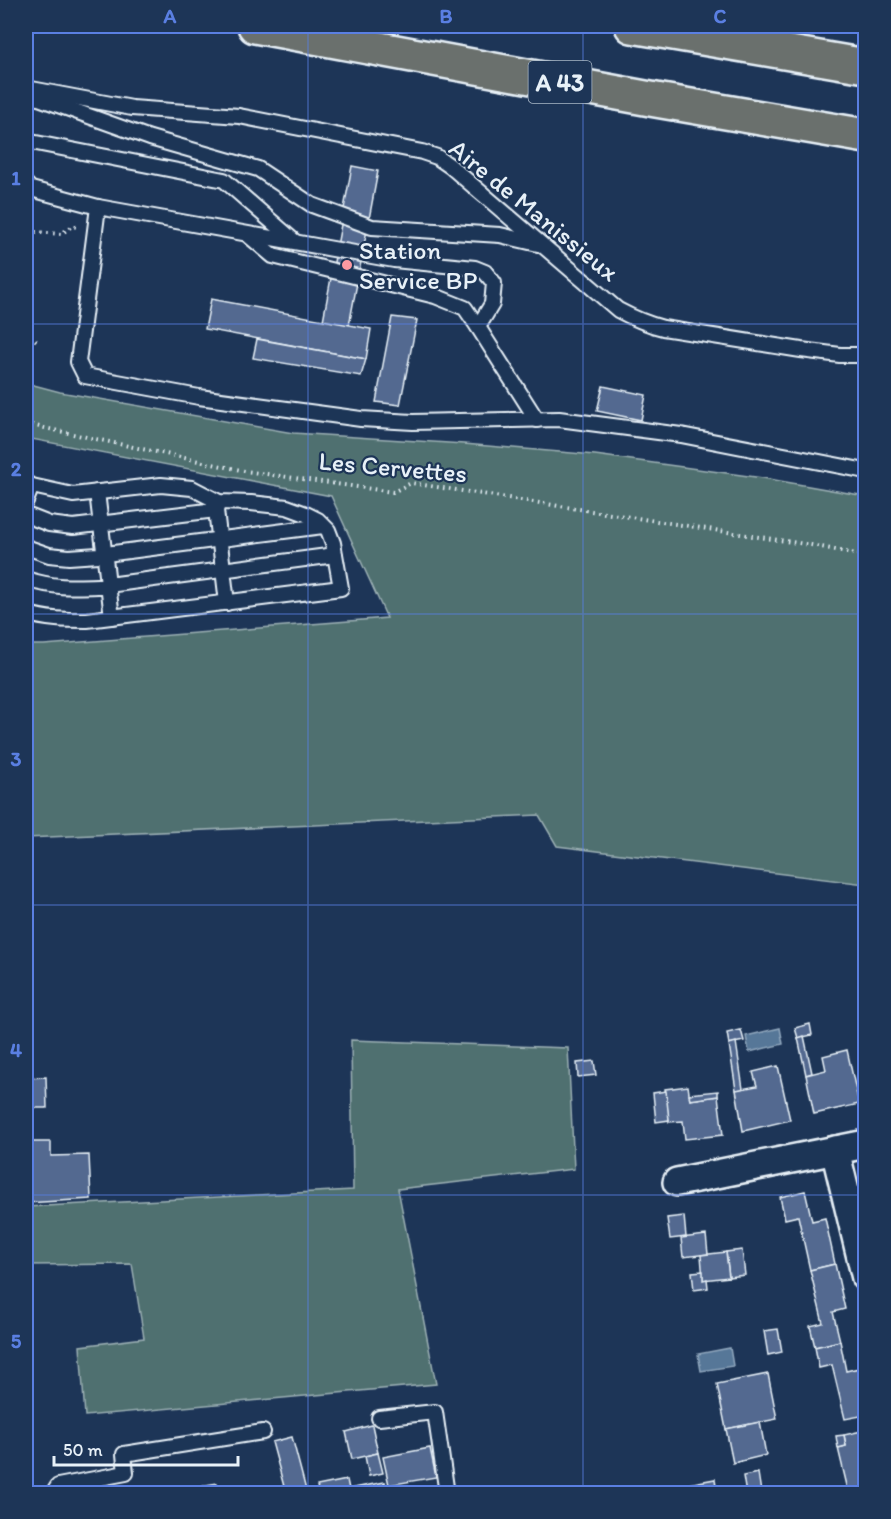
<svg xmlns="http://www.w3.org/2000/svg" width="891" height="1519" font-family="Itim,sans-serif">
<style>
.green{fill:#4f7070;stroke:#9cb0b4;stroke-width:1.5}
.water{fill:#577798;stroke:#91a8be;stroke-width:1.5}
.building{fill:#526990;stroke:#e8f1f8;stroke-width:1.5}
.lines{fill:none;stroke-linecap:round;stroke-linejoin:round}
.service-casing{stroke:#e8f1f8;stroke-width:18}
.minor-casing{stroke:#e8f1f8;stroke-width:32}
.motorway-casing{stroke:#e8f1f8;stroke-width:38}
.path{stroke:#e8f1f8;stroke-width:4;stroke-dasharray:1.5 4.5;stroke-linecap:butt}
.service{stroke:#1d3557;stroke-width:14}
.minor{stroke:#1d3557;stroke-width:27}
.motorway{stroke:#6a706d;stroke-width:33}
.grid{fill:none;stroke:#5a7fe2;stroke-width:1.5;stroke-opacity:0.55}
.poi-dot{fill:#ff9aa2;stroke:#1d3557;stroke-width:2}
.labels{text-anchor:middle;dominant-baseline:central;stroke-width:4.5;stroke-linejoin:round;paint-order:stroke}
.shield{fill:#1d3557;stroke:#abb9c8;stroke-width:1.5}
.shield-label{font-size:24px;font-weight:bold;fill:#e8f1f8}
.street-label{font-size:26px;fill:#e8f1f8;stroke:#1d3557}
.poi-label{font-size:26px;fill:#e8f1f8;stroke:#1d3557;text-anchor:start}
.neatline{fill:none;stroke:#5a7fe2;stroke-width:2}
.grid-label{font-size:20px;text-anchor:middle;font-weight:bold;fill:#5a7fe2}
</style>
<rect width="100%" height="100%" fill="#1d3557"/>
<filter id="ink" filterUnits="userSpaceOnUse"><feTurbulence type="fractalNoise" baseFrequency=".0167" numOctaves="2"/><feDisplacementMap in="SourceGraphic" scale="12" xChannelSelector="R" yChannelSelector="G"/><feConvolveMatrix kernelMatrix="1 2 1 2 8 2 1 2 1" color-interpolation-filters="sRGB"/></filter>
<g filter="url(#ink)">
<g class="green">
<polygon points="26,383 60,392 293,433 464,444 595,455 763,478 865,496 865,884 557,846 539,815 26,838 26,645 44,645 387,618 331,496 26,438"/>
<polygon points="351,1040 568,1048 574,1169 398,1189 436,1384 85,1416 80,1346 144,1338 132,1264 26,1265 26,1207 353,1190"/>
</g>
<g class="water">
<polygon points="780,1028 783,1044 749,1052 746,1036"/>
<polygon points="730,1348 733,1366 701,1371 698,1354"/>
</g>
<g class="building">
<polygon points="352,166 378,171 348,331 322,326"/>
<polygon points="211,299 371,329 366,359 205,329"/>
<polygon points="392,317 417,320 400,405 376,402"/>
<polygon points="257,339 366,359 361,376 253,358"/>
<polygon points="603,386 646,395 641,420 597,411"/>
<polygon points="810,1024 812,1035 798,1038 795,1028"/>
<polygon points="741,1030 744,1041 729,1044 727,1033"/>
<polygon points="804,1036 812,1073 806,1075 798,1038"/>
<polygon points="736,1042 743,1089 736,1090 729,1044"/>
<polygon points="847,1050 859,1104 814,1114 806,1075 826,1070 823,1056"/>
<polygon points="594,1061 596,1075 578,1077 577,1063"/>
<polygon points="778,1066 790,1120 743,1131 736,1090 757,1086 753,1072"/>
<polygon points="46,1077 47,1108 26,1108 26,1078"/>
<polygon points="688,1086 690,1100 718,1096 723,1135 685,1139 683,1121 669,1122 665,1089"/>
<polygon points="666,1091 669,1120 656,1122 653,1093"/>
<polygon points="718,1091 718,1096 690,1100 689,1094"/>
<polygon points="26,1142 51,1142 51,1156 89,1155 91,1199 26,1203"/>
<polygon points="805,1191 812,1221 825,1218 835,1264 810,1270 798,1216 785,1219 780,1197"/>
<polygon points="684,1216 686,1237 670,1239 667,1218"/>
<polygon points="706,1235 708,1254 683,1257 681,1238"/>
<polygon points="742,1250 745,1275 729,1277 726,1252"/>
<polygon points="726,1252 729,1277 703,1280 701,1255"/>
<polygon points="835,1264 845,1309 833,1312 840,1341 815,1347 810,1326 823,1323 810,1270"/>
<polygon points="703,1271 703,1280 707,1279 708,1288 694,1290 692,1272"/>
<polygon points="778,1329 782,1352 768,1355 764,1331"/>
<polygon points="840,1341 846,1371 859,1368 866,1396 866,1415 845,1419 832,1365 819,1368 815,1347"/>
<polygon points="768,1374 777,1419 726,1429 717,1384"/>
<polygon points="760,1422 766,1455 733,1463 726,1429"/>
<polygon points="372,1425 378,1453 352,1459 346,1432"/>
<polygon points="866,1430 866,1494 849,1494 838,1448 846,1446 844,1435"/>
<polygon points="844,1435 846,1446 838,1448 836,1436"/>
<polygon points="292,1437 307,1494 286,1494 272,1442"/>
<polygon points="430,1448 436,1477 389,1485 383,1457"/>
<polygon points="378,1453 383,1473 369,1476 365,1456"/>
<polygon points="758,1473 761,1492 746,1494 743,1476"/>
<polygon points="715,1479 717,1494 679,1494 677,1486"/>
<polygon points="347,1480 349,1489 385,1482 387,1494 319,1494 317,1486"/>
<polygon points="217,1483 219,1494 188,1494 187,1488"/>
</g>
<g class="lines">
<defs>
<g id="service">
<path d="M26,88l106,20 107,8 183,36 15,5 13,9 168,144c15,8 29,14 45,18l138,22 39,5h26"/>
<polyline points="33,96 150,138 258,169 312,205 372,227 500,235 538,244"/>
<polyline points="26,141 224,180 294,241"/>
<polyline points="26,184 31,189 98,207 78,362 85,376 199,397 361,419 413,422 559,419 681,435 866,471"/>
<polyline points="98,207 394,260 475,268 485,272 494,283 492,304 478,327 537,420"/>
<polyline points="248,235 273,256 435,296 465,308 478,327"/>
<polyline points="26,483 32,486 26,501"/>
<polyline points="97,492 112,617"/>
<polyline points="219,502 216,510 227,603"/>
<polyline points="26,515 49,524 73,527 216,510"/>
<polyline points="26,547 49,555 69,557 98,555 323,526"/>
<path d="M26,579c28,9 46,8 75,7l234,-31"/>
<path d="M26,613c20,7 40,7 61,7l254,-32 -8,-45 -5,-13 -10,-10 -12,-6 -19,-7 -36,-4 -32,-1 -27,-14 -31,-3 -88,10 -41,-9"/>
<polyline points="379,1418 435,1412 447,1494"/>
<polyline points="53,1494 58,1486 126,1473 124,1454 263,1432"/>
</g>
<g id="minor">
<polyline points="835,1150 866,1278"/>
<polyline points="677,1182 866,1144"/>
</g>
<g id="motorway">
<polyline points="255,26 656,100 866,136"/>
<polyline points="632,26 866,66"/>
</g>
</defs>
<use href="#service" class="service-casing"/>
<use href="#minor" class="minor-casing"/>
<use href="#motorway" class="motorway-casing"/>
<g class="path">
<polyline points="26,240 36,232 61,234 72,226 77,227"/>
<polyline points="26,332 39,343"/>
<polyline points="26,424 245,471 393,492 411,483 811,545 866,556"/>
</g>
<use href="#service" class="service"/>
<use href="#minor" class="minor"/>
<use href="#motorway" class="motorway"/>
</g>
</g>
<path class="grid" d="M308,26v1468M583,26v1468M26,324h840M26,614h840M26,905h840M26,1195h840"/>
<circle class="poi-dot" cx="347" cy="265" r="6"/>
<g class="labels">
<rect class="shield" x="528.5" y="61" width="63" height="42" rx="4.5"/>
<g class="shield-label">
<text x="560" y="82">A 43</text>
</g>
<g class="street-label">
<text transform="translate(534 210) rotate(39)">Aire de Manissieux</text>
<text transform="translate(393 467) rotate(5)">Les Cervettes</text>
</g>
<g class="poi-label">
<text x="359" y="250">Station<tspan x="359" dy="30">Service BP</tspan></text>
</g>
</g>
<rect width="891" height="1519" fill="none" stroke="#1d3557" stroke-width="66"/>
<path d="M54 1456v9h184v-9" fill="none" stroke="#e8f1f8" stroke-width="3"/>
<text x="63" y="1456" font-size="18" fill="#e8f1f8" stroke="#1d3557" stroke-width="4.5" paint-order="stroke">50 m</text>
<rect x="33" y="33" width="825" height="1453" class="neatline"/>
<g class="grid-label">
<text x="170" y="23">A</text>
<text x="446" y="23">B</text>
<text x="720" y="23">C</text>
<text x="16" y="185">1</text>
<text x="16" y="476">2</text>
<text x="16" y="766">3</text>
<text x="16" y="1057">4</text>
<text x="16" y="1348">5</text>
</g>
</svg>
